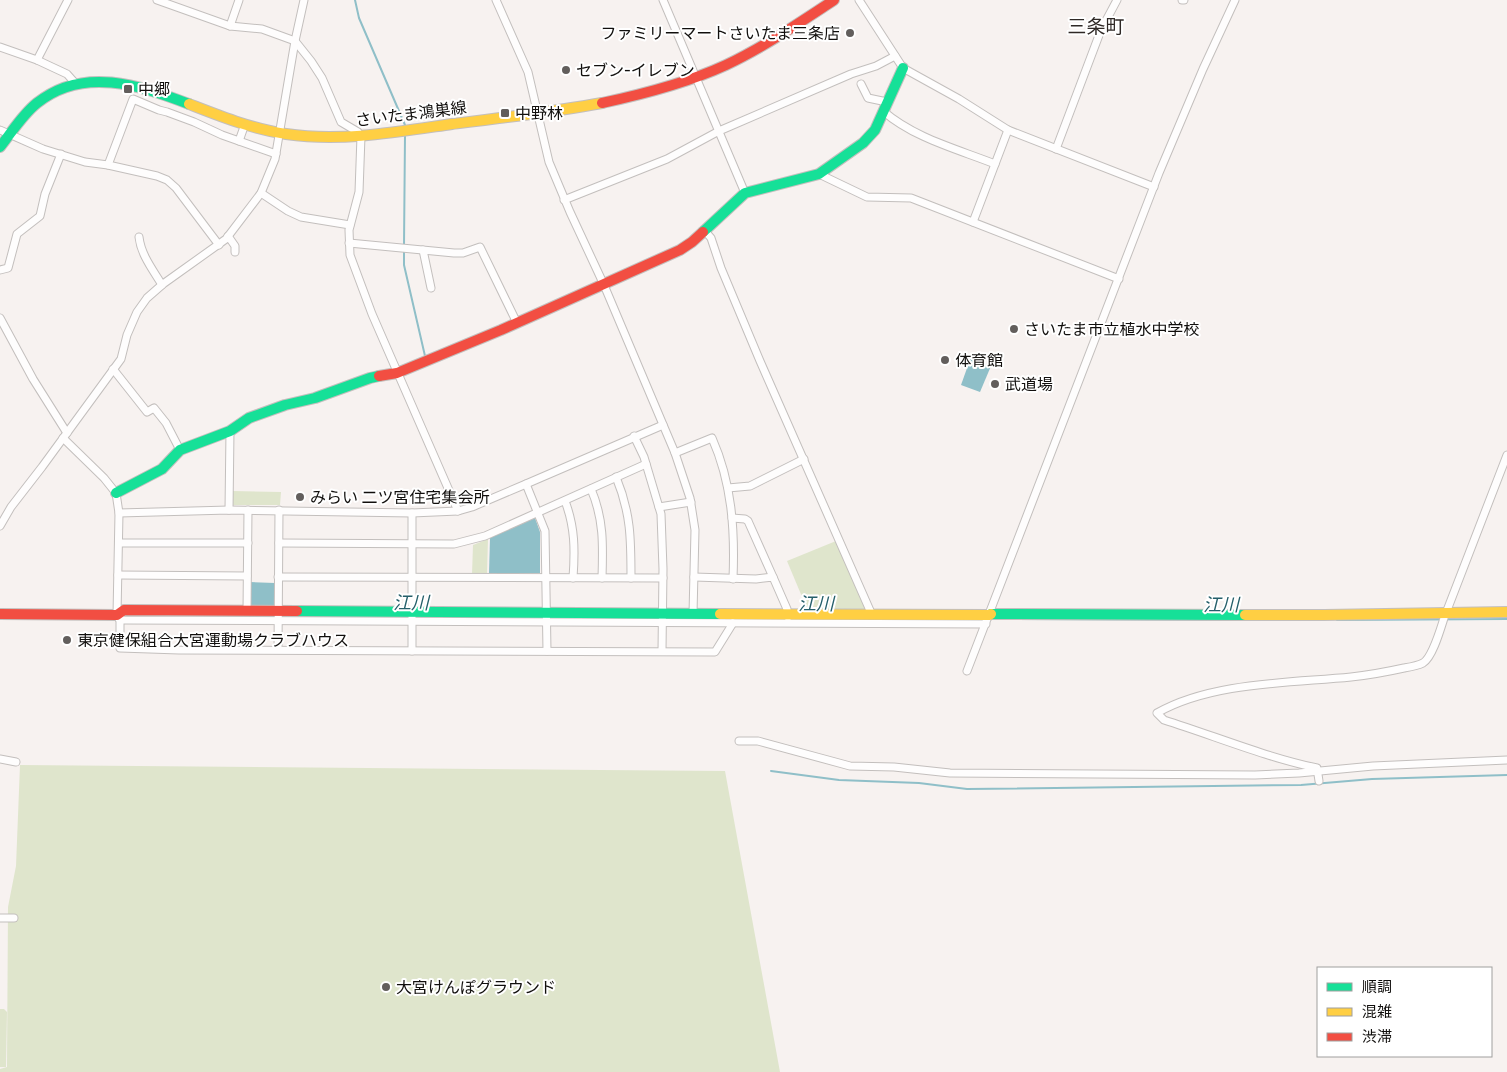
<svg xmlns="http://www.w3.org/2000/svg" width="1507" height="1072" font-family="Cabin,'Noto Sans JP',sans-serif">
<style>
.green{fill:#dfe5cc}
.water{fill:#8fbfc8}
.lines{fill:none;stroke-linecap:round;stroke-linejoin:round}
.stream{stroke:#8fbfc8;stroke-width:2}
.street-casing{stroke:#c3bfbd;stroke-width:9}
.fast-casing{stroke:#c3bfbd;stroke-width:12}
.slow-casing{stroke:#c3bfbd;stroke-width:12}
.jam-casing{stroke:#c3bfbd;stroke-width:12}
.street{stroke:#fefdfd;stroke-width:7}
.fast{stroke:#16e098;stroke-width:10}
.slow{stroke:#ffcf43;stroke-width:10}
.jam{stroke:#f24e42;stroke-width:10}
.poi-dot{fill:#625e5c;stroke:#fff;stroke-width:2}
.labels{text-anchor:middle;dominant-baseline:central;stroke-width:4;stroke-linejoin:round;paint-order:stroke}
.poi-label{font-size:16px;fill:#110f0d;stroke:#fff;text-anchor:start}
.street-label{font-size:16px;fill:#110f0d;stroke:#fff}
.water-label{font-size:18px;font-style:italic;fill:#255f6a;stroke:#fff}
.quarter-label{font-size:19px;fill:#2f2926;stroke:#fff}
</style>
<rect width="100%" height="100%" fill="#f7f2f0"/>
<g class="green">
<polygon points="232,491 281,492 280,505 231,505"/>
<polygon points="488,539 487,574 472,574 473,545"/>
<polygon points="836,541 868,612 808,611 787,561"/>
<polygon points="20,765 725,771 780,1072 0,1072 0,1069 7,1067 8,907 16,866"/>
<polygon points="0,1009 4,1009 7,1012 6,1067 0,1067"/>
</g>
<g class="water">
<polygon points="971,357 991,366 980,392 961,385"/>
<polygon points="535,518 540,532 540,573 489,573 490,538"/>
<polygon points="250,582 275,583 274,607 250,607"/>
</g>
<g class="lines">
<g class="stream">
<polyline points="355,0 359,18 405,125"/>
<polyline points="404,245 405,135"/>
<polyline points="404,250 404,265 425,356"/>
<polyline points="990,619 1255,620"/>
<polyline points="1337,620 1507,619"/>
<polyline points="771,771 839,780 919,783 967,789 1301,785 1372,779 1507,775"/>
</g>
<defs>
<g id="street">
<polyline points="157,0 230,26 262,29 295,41 311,61 322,78 341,122 358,132 361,136 359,192 349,230 350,255 372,314 458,511"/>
<polyline points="496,0 528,72 549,162 570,212 604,285 675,453 690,498 695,530 693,614"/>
<polyline points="663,0 745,193"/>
<polyline points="859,0 903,68 959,99 1008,130 1154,187"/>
<polyline points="1182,0 1184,0"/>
<polyline points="230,26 239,0"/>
<polyline points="0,47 37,60 67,74 76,84"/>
<polyline points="37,60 68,0"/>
<polyline points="861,84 868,98 887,102"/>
<path d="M883,111c31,27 74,38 112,53"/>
<polyline points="0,130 43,149 85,162 108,165 157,176 167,180 176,188 219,245"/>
<polyline points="239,141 245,124"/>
<polyline points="1056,149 1101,30 1117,0"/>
<polyline points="108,165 133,99 159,110 167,112 194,122 222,135 276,154"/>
<polyline points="819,174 867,197 911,198 1119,279"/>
<polyline points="261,193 288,211 301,217 350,225"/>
<polyline points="564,200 667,159 719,131 851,74 876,66 895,56"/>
<polyline points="973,222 1008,130"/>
<polyline points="704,230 711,238 721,268 760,361 872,615"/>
<polyline points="228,236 235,246 235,252"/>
<path d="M139,237c2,18 14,33 23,48"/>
<polyline points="349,243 454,253 463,253 480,247 517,323"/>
<polyline points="423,250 431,288"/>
<polyline points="0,270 8,268 17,234 40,216 45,194 61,154"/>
<polyline points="0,318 33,379 67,433"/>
<polyline points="113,369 147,412 154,408 166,423 180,450"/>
<polyline points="634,436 644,457 661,514 663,569 662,651"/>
<polyline points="63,438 104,478 116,493 119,513 117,615 120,621 120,648 179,650 715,652 733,623"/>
<path d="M675,453l37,-15c20,45 23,92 21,141"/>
<path d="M616,477c15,36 15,63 15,101"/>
<polyline points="526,484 545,531 547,651"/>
<polyline points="728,488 750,486 804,459"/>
<path d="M591,489c13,30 12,57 11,89"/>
<path d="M565,501c10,26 10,49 8,77"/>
<polyline points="659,507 691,502"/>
<polyline points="229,510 230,431"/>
<polyline points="119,513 229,510 412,513 458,511 472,507 526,484 663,425"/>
<polyline points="732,518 745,519 748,521 773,577"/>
<polyline points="0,526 11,507 42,467 121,359 127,335 137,312 147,298 163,284 226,239 261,193 275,159 295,41 304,0"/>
<polyline points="119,543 248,543"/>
<polyline points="279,543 454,544 485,536 646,464"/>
<polyline points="118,575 247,576"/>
<polyline points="278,577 663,578"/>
<polyline points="694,577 756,579 773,577 787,609 788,617"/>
<polyline points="247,611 248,510"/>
<polyline points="1446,613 1507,455"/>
<polyline points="119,618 123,620 986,624"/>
<polyline points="278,649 279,510"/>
<polyline points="412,651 412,513"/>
<polyline points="967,671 1159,173 1203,69 1235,0"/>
<polyline points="739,741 758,741 850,766 894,767 950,773 1255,775 1299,773 1373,766 1507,760"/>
<polyline points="0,759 16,762"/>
<path d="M1319,781l-2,-13c-52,-11 -102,-32 -153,-48l-7,-7c54,-31 133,-30 194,-36 18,-2 35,-5 53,-9 6,-1 13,-2 19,-5 10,-6 18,-36 22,-48"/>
<polyline points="0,918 14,918"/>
</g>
<g id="fast">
<path d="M0,147c12,-15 22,-32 37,-44 46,-37 102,-18 152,1"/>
<polyline points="703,232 745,193 819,174 863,143 875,130 903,68"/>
<polyline points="116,493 162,469 180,450 230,431 249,418 285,405 315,398 370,378 379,376"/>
<polyline points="297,611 720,614"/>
<polyline points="991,614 1245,615"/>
</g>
<g id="slow">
<path d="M189,104c31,12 63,25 97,30 56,8 111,-2 166,-10 50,-6 101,-12 150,-21"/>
<polyline points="720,614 989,615 991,614"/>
<polyline points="1245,615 1324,615 1507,612"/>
</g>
<g id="jam">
<path d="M602,103c42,-9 85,-20 124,-38 38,-18 73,-42 108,-65"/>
<polyline points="379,376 397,373 501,330 680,250 692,242 703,232"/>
<polyline points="0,614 117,615 124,610 297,611"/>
</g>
</defs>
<use href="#street" class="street-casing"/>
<use href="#fast" class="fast-casing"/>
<use href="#slow" class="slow-casing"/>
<use href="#jam" class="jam-casing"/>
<use href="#street" class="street"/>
<use href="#fast" class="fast"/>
<use href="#slow" class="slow"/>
<use href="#jam" class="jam"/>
</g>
<g class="poi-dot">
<circle cx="850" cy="33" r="5"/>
<circle cx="566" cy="70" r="5"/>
<rect x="123" y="84" width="10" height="10" rx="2.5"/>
<rect x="500" y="108" width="10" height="10" rx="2.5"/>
<circle cx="1014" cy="329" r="5"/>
<circle cx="945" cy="360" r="5"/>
<circle cx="995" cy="384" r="5"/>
<circle cx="300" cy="497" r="5"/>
<circle cx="67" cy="640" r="5"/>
<circle cx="386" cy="987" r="5"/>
</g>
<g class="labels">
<g class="poi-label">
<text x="840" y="33" text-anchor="end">ファミリーマートさいたま三条店</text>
<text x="576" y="70">セブン-イレブン</text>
<text x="138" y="89">中郷</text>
<text x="515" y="113">中野林</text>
<text x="1024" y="329">さいたま市立植水中学校</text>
<text x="955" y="360">体育館</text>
<text x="1005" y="384">武道場</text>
<text x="310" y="497">みらい 二ツ宮住宅集会所</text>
<text x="77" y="640">東京健保組合大宮運動場クラブハウス</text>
<text x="396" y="987">大宮けんぽグラウンド</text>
</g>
<g class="street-label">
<text transform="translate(411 114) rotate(-7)">さいたま鴻巣線</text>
</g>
<g class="water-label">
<text x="411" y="603">江川</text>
<text x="816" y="604">江川</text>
<text x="1221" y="605">江川</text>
</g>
<g class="quarter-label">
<text x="1096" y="26">三条町</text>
</g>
</g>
<rect x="1317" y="967" width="175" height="90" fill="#ffffff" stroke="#a09f9e"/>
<rect x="1327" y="983" width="25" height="8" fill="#16e098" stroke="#a09f9e"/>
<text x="1362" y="992" font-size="15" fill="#110f0d">順調</text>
<rect x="1327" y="1008" width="25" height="8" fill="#ffcf43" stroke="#a09f9e"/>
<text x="1362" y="1017" font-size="15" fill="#110f0d">混雑</text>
<rect x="1327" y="1033" width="25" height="8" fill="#f24e42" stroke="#a09f9e"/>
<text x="1362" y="1042" font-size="15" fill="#110f0d">渋滞</text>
</svg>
